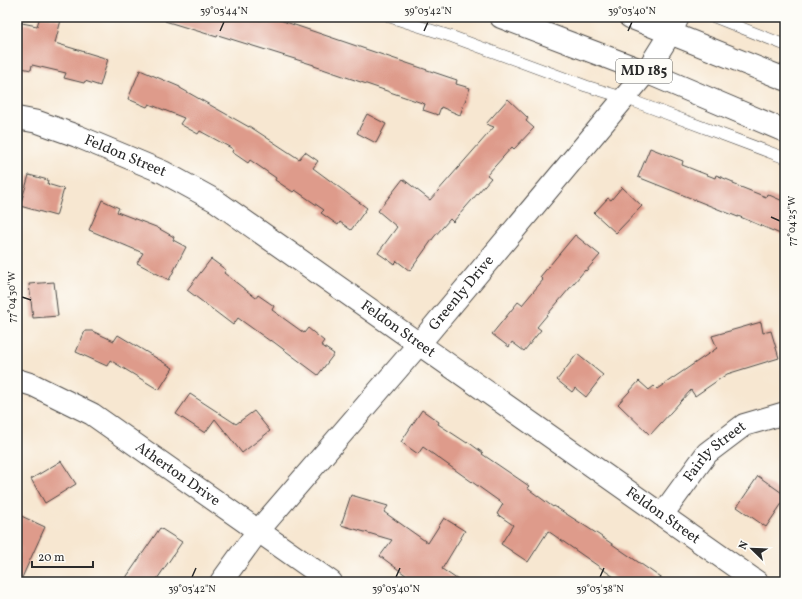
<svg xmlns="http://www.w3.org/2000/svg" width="802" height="599" font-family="Vollkorn,serif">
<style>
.building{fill:#de9b8b}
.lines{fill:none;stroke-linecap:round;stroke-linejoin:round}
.lane-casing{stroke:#4a4744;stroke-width:12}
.street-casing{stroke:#4a4744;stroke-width:24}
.primary-casing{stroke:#4a4744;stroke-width:24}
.lane{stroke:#fff;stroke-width:11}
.street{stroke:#fff;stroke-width:22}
.primary{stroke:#fff;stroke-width:22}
.ticks{fill:none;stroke:#2b2b2b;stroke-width:1.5}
.labels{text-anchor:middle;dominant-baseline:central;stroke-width:3.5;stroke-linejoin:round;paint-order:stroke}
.shield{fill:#fdfcf7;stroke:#6a6a68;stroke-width:1}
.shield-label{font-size:14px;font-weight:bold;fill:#2b2b2b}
.street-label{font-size:15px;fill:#2b2b2b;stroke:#fdfcf7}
.neatline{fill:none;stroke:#2b2b2b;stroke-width:1.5}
.ticks-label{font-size:10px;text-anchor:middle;fill:#2b2b2b}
</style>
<rect width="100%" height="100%" fill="#fdfcf7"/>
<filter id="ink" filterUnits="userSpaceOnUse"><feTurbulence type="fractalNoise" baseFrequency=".025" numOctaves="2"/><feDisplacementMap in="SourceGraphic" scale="8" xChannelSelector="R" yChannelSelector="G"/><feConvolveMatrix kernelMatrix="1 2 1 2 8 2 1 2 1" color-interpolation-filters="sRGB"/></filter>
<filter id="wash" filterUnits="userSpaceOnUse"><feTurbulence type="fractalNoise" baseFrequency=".012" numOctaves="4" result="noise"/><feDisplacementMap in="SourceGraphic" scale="16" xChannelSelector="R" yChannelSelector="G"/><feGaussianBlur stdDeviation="0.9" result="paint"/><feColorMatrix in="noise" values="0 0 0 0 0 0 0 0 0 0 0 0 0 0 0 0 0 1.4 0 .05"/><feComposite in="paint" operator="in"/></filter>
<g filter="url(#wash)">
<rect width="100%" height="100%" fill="#f7e7d1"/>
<g id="blocks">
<g class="building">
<polygon points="40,17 49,17 61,20 55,43 108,59 100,86 85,81 84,83 64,78 66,73 32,65 31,70 17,67 17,22 37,26"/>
<polygon points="165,17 250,17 260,20 271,17 448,77 457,80 456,84 470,88 460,115 441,107 438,115 423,110 425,104 314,66 314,65 218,35 217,37 165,21"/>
<polygon points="140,70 180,87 180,88 249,127 249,126 299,159 305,152 318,161 313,168 367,208 351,230 340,222 338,225 321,213 324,210 295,190 293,192 275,180 276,178 250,160 248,163 232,152 233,149 200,131 198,134 180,124 184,118 149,104 147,107 128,99"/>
<polygon points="508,99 528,118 526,121 534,128 514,149 512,147 487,175 491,178 453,222 450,219 434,237 410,271 397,261 394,264 378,253 397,227 378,211 403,179 430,200 494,127 486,124"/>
<polygon points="367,114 386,124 376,143 357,133"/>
<polygon points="650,148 683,161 682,165 715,178 716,175 733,182 733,184 766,197 767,194 785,202 785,236 738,216 738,217 638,177"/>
<polygon points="29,175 48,180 47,184 64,189 56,216 20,206"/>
<polygon points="622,187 642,206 616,233 594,213 608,198 611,200"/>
<polygon points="102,200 119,208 117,212 156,227 174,237 173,240 186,247 169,280 137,263 143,253 89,230"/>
<polygon points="575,235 600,255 586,271 585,270 537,327 541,330 524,351 512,342 509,347 492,334 518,302 522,305 543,280 540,277"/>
<polygon points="211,259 226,270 224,273 256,298 258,295 274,306 272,310 304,333 308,328 324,341 321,345 334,354 318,375 271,340 270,341 238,318 233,325 187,290"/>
<polygon points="54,282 58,316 33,318 29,284"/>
<polygon points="761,322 763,333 771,331 779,358 727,374 695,396 691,390 650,435 618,404 639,381 649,390 654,386 657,389 717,348 712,336"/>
<polygon points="85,331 92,331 114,341 118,335 173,368 159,390 110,360 107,366 76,352"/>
<polygon points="577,354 603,375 586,397 575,388 572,392 557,380"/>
<polygon points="190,394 236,424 254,411 270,431 242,453 215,419 205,433 176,414"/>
<polygon points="422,410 439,422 438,424 467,443 468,442 483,453 482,454 529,486 527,488 553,507 554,506 599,535 667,582 621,582 548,531 528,562 501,544 513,525 497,514 503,504 423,447 418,454 401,442"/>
<polygon points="61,461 76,484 45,503 31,479"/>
<polygon points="758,476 785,495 785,499 766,527 737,507"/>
<polygon points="351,495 388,506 384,512 428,543 444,518 465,531 442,569 461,582 415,582 380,556 392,540 341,525"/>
<polygon points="17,514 45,527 20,582 17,582"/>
<polygon points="160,528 182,542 155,582 123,582"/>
</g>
</g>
</g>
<g filter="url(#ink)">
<use href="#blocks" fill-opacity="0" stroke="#4a4744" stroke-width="1"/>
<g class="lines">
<defs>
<g id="lane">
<polyline points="390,17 453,37 586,86 625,98 785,158"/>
<polyline points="714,17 785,45"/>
</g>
<g id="street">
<path id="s1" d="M17,118l21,4 39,14 86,36 53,29 541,381"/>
<path id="s2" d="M17,380l16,5 59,29 239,168"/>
<path id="s3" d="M662,515l45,-62 37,-28 41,-12"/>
<path id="s4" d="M221,582l37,-51 161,-187 227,-272 25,-40 7,-15"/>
</g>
<g id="primary">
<polyline points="501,17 646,72 785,131"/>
<polyline points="630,17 785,79"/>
</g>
</defs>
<use href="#lane" class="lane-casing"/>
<use href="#street" class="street-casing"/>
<use href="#primary" class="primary-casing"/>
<use href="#lane" class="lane"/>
<use href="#street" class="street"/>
<use href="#primary" class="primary"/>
</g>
</g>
<path class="ticks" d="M220,31l4,-9M424,31l4,-9M628,31l4,-9M771,217l9,4M22,297l9,3M192,577l4,-9M396,577l4,-9M600,577l4,-9"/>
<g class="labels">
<rect class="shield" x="616" y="59" width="56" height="24" rx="3"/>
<g class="shield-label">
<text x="644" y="71">MD 185</text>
</g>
<g class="street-label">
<text stroke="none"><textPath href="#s1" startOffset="115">Feldon Street</textPath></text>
<text stroke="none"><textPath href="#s4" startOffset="376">Greenly Drive</textPath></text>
<text stroke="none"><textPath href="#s1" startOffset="439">Feldon Street</textPath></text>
<text stroke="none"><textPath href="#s3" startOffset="83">Fairly Street</textPath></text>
<text stroke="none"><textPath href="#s2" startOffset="187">Atherton Drive</textPath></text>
<text stroke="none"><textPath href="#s1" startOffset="763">Feldon Street</textPath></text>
</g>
</g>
<rect width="802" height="599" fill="none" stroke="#fdfcf7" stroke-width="44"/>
<g transform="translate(752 549) rotate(293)" stroke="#fdfcf7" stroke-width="3" paint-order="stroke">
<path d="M0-3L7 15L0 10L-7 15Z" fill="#2b2b2b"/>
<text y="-6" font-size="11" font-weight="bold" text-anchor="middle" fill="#2b2b2b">N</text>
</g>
<path d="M32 561v6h61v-6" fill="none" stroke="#2b2b2b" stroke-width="2"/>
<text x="38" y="561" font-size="12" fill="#2b2b2b" stroke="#fdfcf7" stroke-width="3" paint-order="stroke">20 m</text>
<rect x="22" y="22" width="758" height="555" class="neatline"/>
<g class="ticks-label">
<text x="224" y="14">39°03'44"N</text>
<text x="428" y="14">39°03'42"N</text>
<text x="632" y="14">39°03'40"N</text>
<text transform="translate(791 221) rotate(-90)" y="4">77°04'25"W</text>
<text transform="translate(11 297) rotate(-90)" y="4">77°04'30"W</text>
<text x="192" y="592">39°03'42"N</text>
<text x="396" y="592">39°03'40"N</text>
<text x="600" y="592">39°03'38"N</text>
</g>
</svg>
